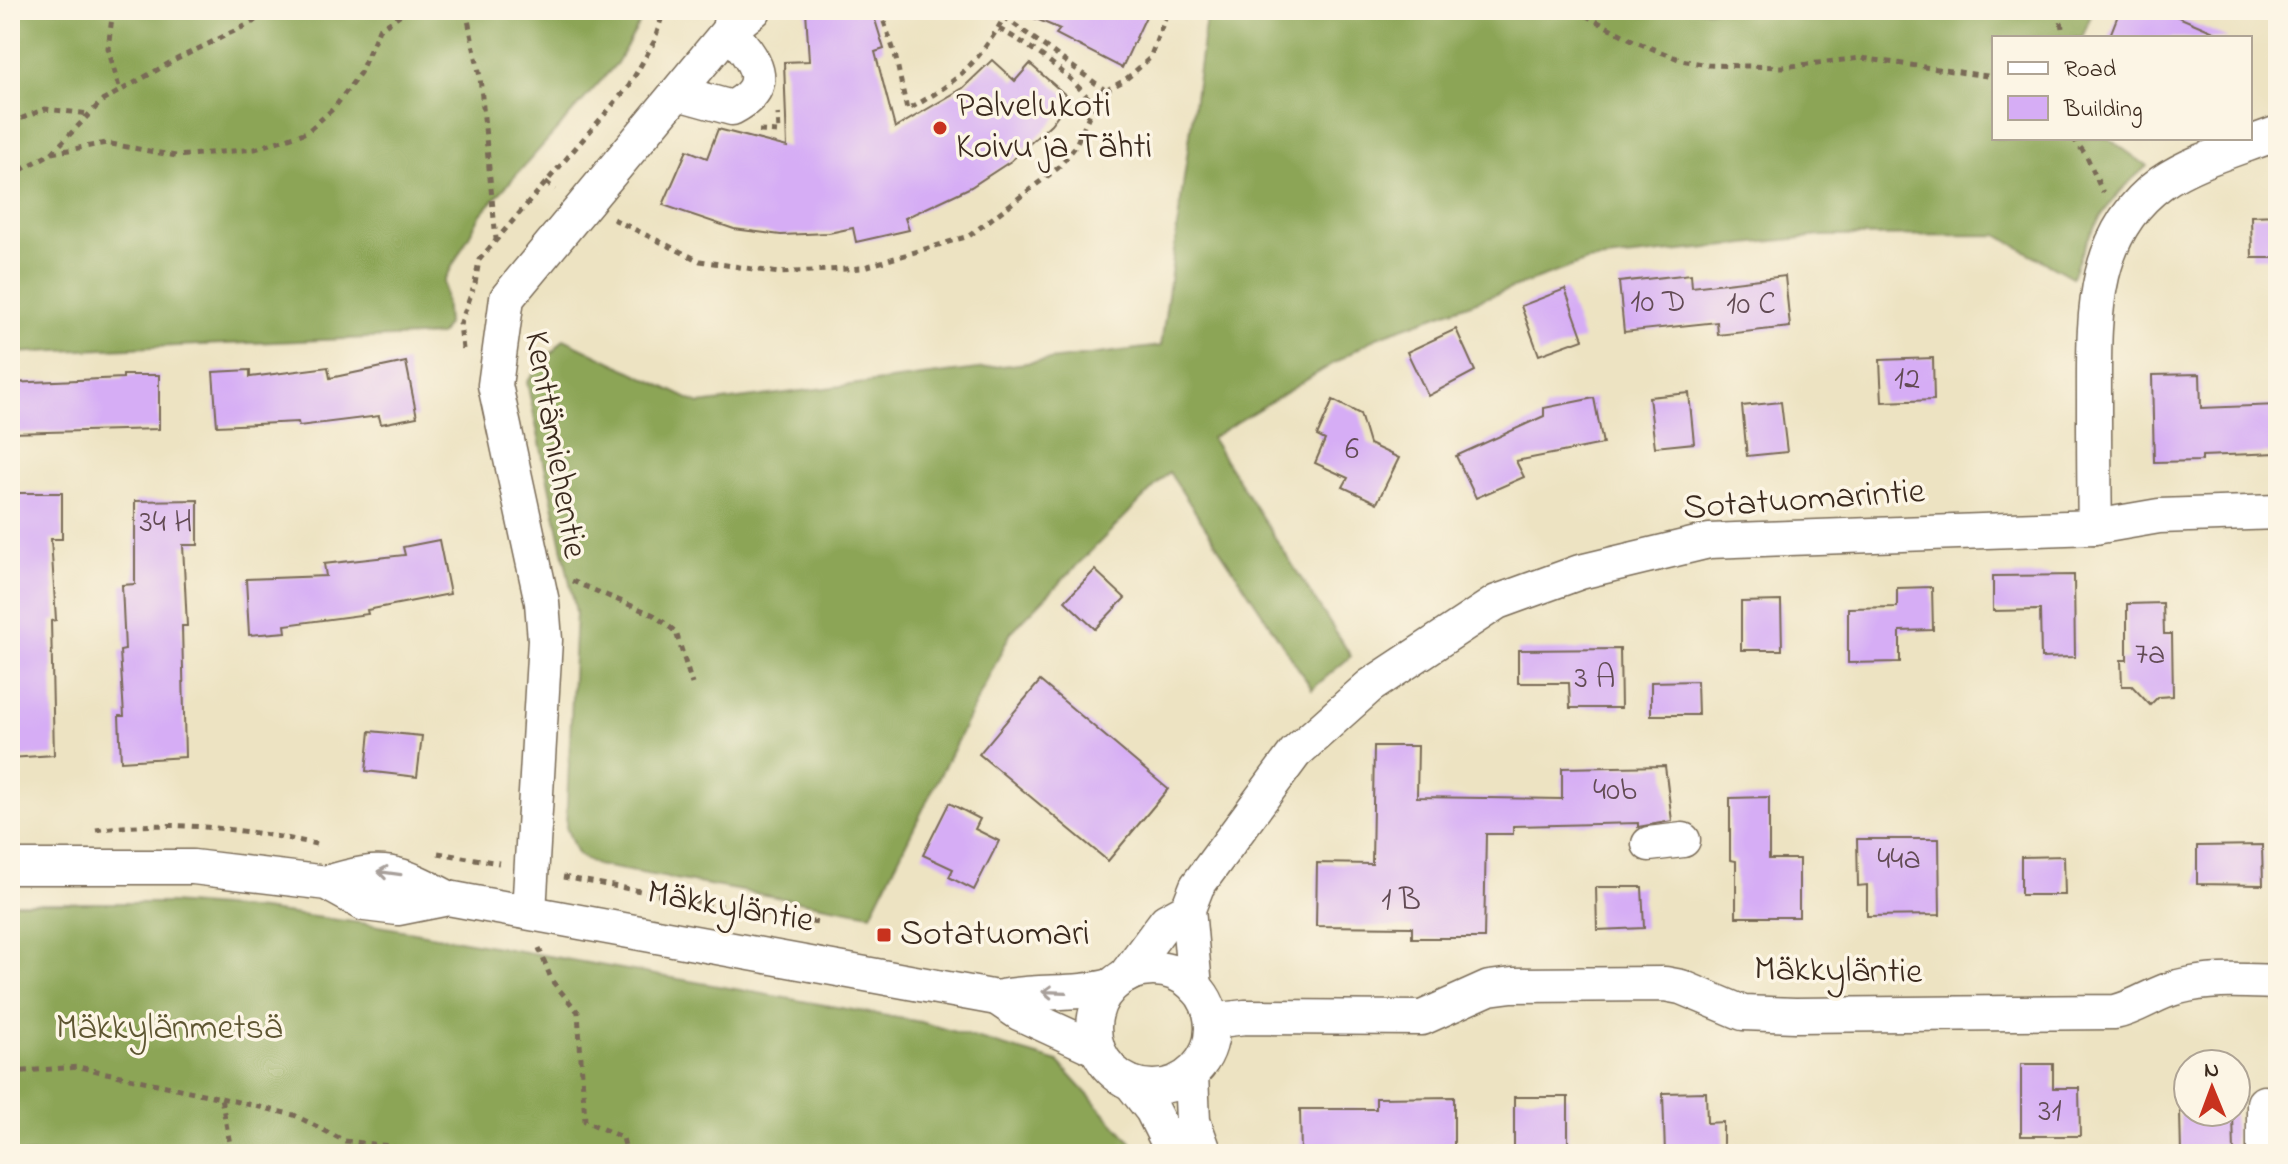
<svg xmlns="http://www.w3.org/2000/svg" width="2288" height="1164" font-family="'Indie Flower',sans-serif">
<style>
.forest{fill:#8ca557;stroke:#64683a;stroke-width:2}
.building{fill:#d6adf5}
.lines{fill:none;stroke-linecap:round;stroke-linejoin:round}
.minor-casing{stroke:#796b57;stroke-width:37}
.path{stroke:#796b57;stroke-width:5;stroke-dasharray:6 6;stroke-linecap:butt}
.minor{stroke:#fff;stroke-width:34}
.oneway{stroke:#a79f9a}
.poi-dot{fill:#c8321e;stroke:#fcf5e5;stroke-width:3}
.labels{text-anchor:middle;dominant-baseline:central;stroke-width:7;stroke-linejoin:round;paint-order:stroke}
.number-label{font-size:32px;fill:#624b54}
.poi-label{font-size:36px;fill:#3b2a1e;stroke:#fcf5e5;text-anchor:start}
.street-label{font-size:36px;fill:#3b2a1e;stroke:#fcf5e5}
.park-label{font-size:36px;fill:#5e5632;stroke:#fcf5e5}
</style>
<rect width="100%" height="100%" fill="#fcf5e5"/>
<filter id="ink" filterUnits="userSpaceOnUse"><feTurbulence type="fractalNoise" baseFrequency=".0125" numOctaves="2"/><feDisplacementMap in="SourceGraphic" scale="16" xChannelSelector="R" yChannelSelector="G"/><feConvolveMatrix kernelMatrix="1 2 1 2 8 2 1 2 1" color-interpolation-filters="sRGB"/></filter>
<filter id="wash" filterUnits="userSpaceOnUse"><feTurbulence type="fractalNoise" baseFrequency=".006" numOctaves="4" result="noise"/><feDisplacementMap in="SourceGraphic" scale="32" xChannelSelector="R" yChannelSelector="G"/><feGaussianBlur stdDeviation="1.8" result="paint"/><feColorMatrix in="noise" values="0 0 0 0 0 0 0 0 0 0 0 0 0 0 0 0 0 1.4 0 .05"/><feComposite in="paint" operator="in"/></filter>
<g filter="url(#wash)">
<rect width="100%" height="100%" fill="#ede3c2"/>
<g class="forest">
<polygon points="10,10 647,10 617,63 481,214 444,281 447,324 440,335 10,353"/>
<path d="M1207,10h886l-11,28h-88v100h114l39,28c-38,32 -59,64 -75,111l-75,-42 -176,1 -234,25 -210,76 -166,101 140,218 -39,33 -143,-217 -158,160 -140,282 -275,-49 -19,-11 -11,-27 10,-215 -49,-230 37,-43 135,65 462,-58z"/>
<polygon points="10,903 170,903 261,910 368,924 921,1022 1058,1062 1131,1142 1135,1154 10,1154"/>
</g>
<g id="blocks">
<g class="building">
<polygon points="806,10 872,10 884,49 875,52 895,128 963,88 992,60 1015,81 1030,64 1070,99 1051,124 1011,161 971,187 905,218 909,230 856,242 853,228 829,233 781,235 734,229 663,205 687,150 707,158 718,129 787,147 784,62 809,61"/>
<polygon points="1015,10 1149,10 1122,68 1056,34 1060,29"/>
<polygon points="2120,10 2162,10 2228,38 2109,38"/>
<polygon points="2278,215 2278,258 2252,258 2251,216"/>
<polygon points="1691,274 1692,287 1785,276 1790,327 1718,335 1717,322 1624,332 1619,282"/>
<polygon points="1565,289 1583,339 1539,355 1521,306"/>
<polygon points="1456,329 1475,371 1428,396 1407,352"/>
<polygon points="1933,358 1934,400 1882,402 1880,360"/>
<polygon points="406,362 417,417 381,424 379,416 299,426 298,422 217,426 213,372 250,370 250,377 328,367 330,378"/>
<polygon points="2200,374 2201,408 2278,405 2278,453 2202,456 2202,461 2154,462 2152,375"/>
<polygon points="123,375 159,375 159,429 10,433 10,383 123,378"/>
<polygon points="1689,393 1694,443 1655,447 1649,397"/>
<polygon points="1594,398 1603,444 1516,461 1524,477 1476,498 1456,456 1544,416 1544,408"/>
<polygon points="1333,400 1360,414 1369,444 1399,458 1377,503 1343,487 1348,478 1315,463 1325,440 1317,436"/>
<polygon points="1781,402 1787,452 1747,456 1742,406"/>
<polygon points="10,493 62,493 62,539 51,539 56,620 51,621 54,755 10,758"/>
<polygon points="198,500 198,545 183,545 187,626 182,626 185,757 121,761 119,716 124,716 120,651 125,650 122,585 135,584 135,501"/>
<polygon points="439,540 450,594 367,610 368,614 285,625 286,632 249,635 246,579 326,576 324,564 405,555 403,547"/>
<polygon points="1095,570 1125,598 1095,629 1065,601"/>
<polygon points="2074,575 2075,657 2041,658 2040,610 1993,611 1993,576"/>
<polygon points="1932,587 1933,630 1900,631 1900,662 1848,663 1848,608 1897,607 1897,588"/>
<polygon points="1781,601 1782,650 1741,650 1741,602"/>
<polygon points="2163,603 2164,634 2172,634 2173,696 2158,697 2150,705 2132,686 2122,686 2121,660 2127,660 2127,604"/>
<polygon points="1620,649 1621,708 1570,708 1569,683 1518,683 1518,650"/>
<polygon points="1040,681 1168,789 1108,861 979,754"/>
<polygon points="1697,681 1698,715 1651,715 1651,682"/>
<polygon points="370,731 422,736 417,777 366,771"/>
<polygon points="1374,746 1418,746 1417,797 1562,799 1562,768 1665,766 1672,821 1638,827 1638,823 1513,826 1513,834 1486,834 1484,938 1412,938 1412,927 1316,926 1317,863 1372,864"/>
<polygon points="1769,797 1769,859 1799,859 1799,917 1736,917 1736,861 1730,860 1730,798"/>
<polygon points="949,803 980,819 975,829 999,841 974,890 949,877 953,869 923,855"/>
<polygon points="1857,839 1939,839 1940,915 1867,916 1867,885 1858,886"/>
<polygon points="2262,845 2263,885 2197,884 2197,846"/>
<polygon points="2064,856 2065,895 2021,895 2021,857"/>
<polygon points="1596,887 1642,887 1644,928 1597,930"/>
<polygon points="2021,1064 2053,1064 2053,1088 2079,1088 2080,1136 2021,1136"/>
<polygon points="1706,1092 1707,1123 1723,1122 1723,1154 1665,1154 1663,1093"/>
<polygon points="1454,1097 1454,1153 1301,1154 1300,1109 1376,1109 1376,1098"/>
<polygon points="1514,1097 1568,1097 1568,1154 1534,1154 1534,1148 1514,1148"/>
<polygon points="2180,1112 2233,1112 2234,1154 2181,1154"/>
</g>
</g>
</g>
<g filter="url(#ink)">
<use href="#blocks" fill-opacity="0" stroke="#796b57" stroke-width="2"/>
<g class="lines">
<defs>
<g id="minor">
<path d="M678,93l54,15c44,-23 22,-49 -3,-78l3,-19"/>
<path d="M2095,527c-1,-43 -1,-85 -1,-128 0,-79 -4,-164 67,-216 33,-23 79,-35 117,-50"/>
<polyline points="1649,844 1683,840"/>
<polyline points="10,867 193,867 327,883 365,904 398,908 448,898"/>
<path d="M327,883c57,-18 70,-12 121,15l549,100c38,-9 76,-2 114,-12"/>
<polyline points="529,912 545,640 542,602 495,385 507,298 729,30 754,10"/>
<circle cx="1153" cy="1028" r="59"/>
<polyline points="1125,976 1166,921 1188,909"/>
<polyline points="1195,987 1188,909 1197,886 1295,753 1370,686 1497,602 1580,572 1709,541 2095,527 2159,516 2278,512"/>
<polyline points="997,998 1019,1013 1097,1049"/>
<path d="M1212,1021l33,-4 177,1 67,-30 23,-3 153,-1 16,3 62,26 52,2 320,-3c23,-5 41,-20 63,-25 33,-9 67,-6 100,-5"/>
<polyline points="1191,1074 1193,1121 1205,1154"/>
<polyline points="1131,1083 1152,1110 1174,1154"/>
<polyline points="2264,1103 2264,1154"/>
</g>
</defs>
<use href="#minor" class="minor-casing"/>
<g class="path">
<polyline points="113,10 108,48 120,91"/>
<polyline points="466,10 480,77 496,239"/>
<path d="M880,10l15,44 12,56c50,-27 74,-49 101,-100"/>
<polyline points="1575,10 1636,42 1681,60 1708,65 1783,67 1861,58 1994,77"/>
<polyline points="2060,10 2063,38"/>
<polyline points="1004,17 1105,90"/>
<path d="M999,29c34,18 71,45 95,76"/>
<polyline points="10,123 45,109 90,114"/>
<polyline points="759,131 779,132 778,114"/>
<polyline points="2073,138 2086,155 2103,193"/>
<polyline points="52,153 106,143 176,156 255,149 307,132 334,108 360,73 379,29 407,10"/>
<polyline points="10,176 52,153 102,101 173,61 253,22 266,10"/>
<polyline points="546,182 555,190"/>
<polyline points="613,219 700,261 779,273 861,268 969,236 1058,168 1075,147 1098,95 1125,80 1150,58 1168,10"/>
<polyline points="475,284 479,260 629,86 654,42 664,10"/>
<polyline points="463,349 460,325 473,289"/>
<polyline points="572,581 654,615 676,632 692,684"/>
<path d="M96,830c72,-11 150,-1 220,14"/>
<polyline points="438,853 499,863"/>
<polyline points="563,877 818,923"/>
<polyline points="539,948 552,981 578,1012 585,1121 623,1138 627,1154"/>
<polyline points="10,1072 79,1067 221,1098 232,1154"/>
<polyline points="221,1098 294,1115 345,1141 391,1146 405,1154"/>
</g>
<use href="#minor" class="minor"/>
</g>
<defs><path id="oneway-shaft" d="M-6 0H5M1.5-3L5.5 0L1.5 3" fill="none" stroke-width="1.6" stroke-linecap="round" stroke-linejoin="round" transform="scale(2)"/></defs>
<g class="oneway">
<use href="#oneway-shaft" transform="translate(389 873) rotate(-172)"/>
<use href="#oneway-shaft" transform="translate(1054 992) rotate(-178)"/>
</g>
</g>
<g class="poi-dot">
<circle cx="940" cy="128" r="8"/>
<rect x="876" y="927" width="16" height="16" rx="4"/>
</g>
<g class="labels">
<g class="number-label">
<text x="1658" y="303">10 D</text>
<text x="1751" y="305">10 C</text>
<text x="1907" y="380">12</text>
<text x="1352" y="450">6</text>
<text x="166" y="523">34 H</text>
<text x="2150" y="655">7a</text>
<text x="1595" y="679">3 A</text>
<text x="1615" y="791">40b</text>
<text x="1899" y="860">44a</text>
<text x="1401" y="901">1 B</text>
<text x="2050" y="1112">31</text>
</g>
<g class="poi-label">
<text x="956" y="107">Palvelukoti<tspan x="956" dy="41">Koivu ja Tähti</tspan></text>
<text x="900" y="935">Sotatuomari</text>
</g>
<g class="street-label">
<text transform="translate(554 445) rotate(80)">Kenttämiehentie</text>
<text transform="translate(1804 501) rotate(-4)">Sotatuomarintie</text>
<text transform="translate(730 908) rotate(10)">Mäkkyläntie</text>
<text transform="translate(1838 972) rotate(1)">Mäkkyläntie</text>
</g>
<g class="park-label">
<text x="169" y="1029">Mäkkylänmetsä</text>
</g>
</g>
<rect width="2288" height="1164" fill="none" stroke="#fcf5e5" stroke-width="40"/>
<rect x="1992" y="36" width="260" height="104" fill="#fcf5e5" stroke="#afa495" stroke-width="2"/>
<rect x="2008" y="62" width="40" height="12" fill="#ffffff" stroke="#afa495" stroke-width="2"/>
<text x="2064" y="76" font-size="24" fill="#3b2a1e">Road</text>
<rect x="2008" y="96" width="40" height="24" fill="#d6adf5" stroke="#afa495" stroke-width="2"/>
<text x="2064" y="116" font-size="24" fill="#3b2a1e">Building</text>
<g transform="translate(2212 1088) rotate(359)"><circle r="38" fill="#fcf5e5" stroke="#afa495" stroke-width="2"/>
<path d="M0-6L14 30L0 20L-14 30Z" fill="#c8321e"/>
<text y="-12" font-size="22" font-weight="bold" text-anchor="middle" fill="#3b2a1e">N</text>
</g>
</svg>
